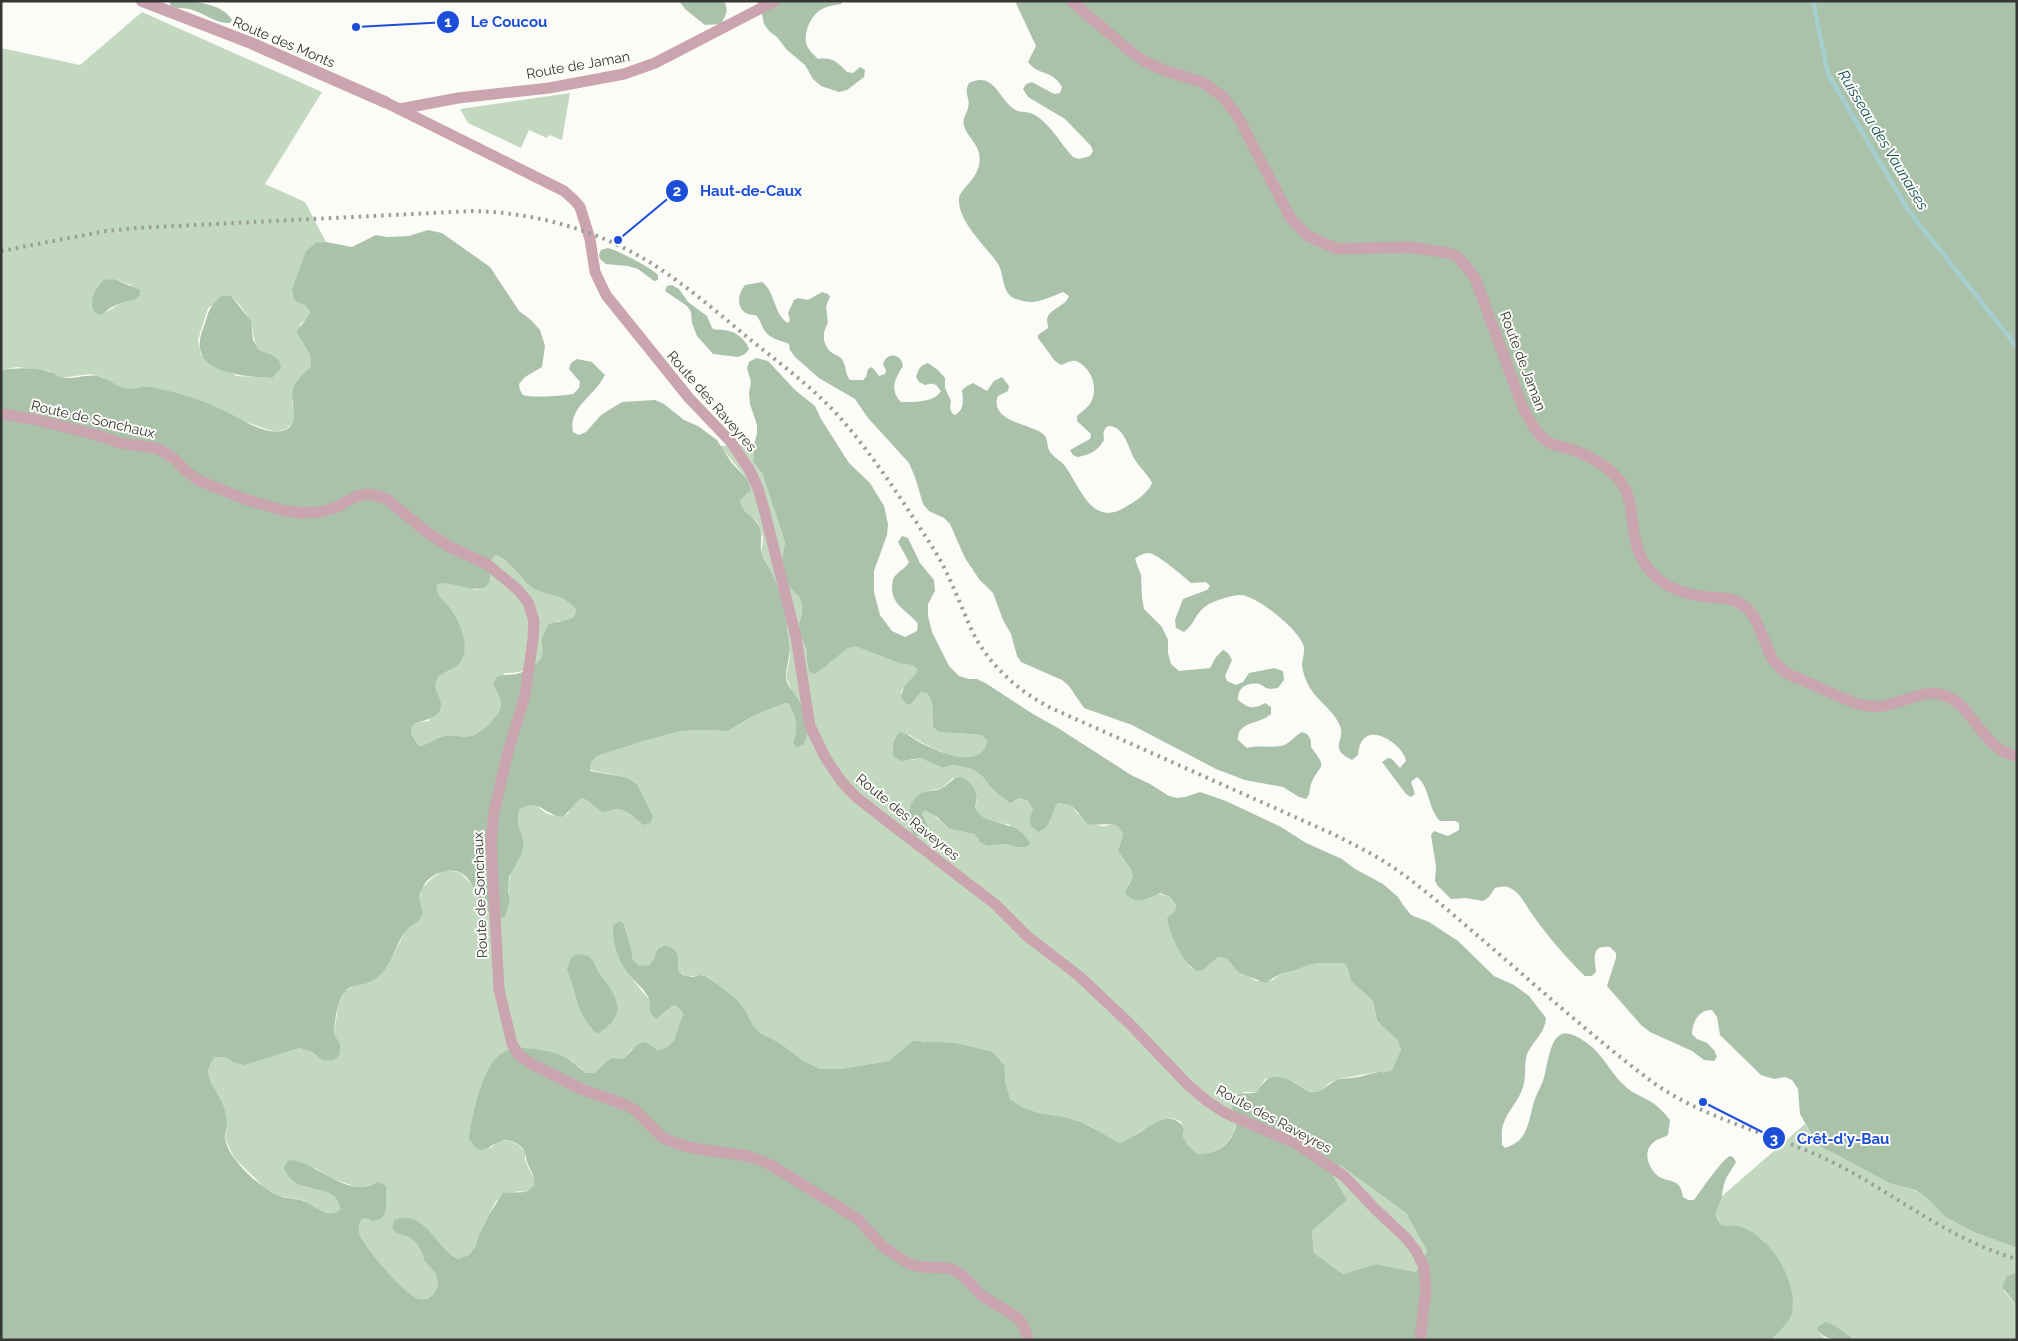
<svg xmlns="http://www.w3.org/2000/svg" width="2018" height="1341" font-family="Raleway,sans-serif">
<style>
.green{fill:#c2d9c0;fill-rule:evenodd}
.forest{fill:#aac2a9;fill-rule:evenodd}
.lines{fill:none;stroke-linecap:round;stroke-linejoin:round}
.stream{stroke:#a5cfcf;stroke-width:4.5}
.minor{stroke:#caa4ae;stroke-width:11}
.tertiary{stroke:#caa4ae;stroke-width:12}
.rail{stroke:#9d9d9b;stroke-width:4;stroke-dasharray:2.5 5;stroke-linecap:butt}
.labels{text-anchor:middle;dominant-baseline:central;stroke-width:4;stroke-linejoin:round;paint-order:stroke}
.street-label{font-size:14px;fill:#363635;stroke:#fbfbf7}
.water-label{font-size:15px;font-style:italic;fill:#145051;stroke:#fbfbf7}
.leader{fill:none;stroke:#1d4ed8;stroke-width:2}
.callout-dot{fill:#1d4ed8;stroke:#fbfbf7;stroke-width:2}
.mark-label{font-size:15px;text-anchor:middle;font-weight:bold;fill:#fff}
.callout-label{font-size:15px;text-anchor:middle;font-weight:bold;fill:#1d4ed8;stroke:#fbfbf7;stroke-width:4;stroke-linejoin:round;paint-order:stroke}
</style>
<rect width="100%" height="100%" fill="#fbfbf7"/>
<g class="green">
<path d="M142,12l180,80 -57,92 40,18 21,40c-24,4 -25,28 -34,47l6,14 7,2 5,7 -2,7 -8,5 1,16 9,15 1,11 -14,14 -5,22 3,13 -3,9 -6,5 -11,3 -35,-12 -22,-13 -54,-17 -26,-3 -10,2 -14,-4 -11,-8 -13,-3 -29,4 -12,-7 -32,-4 -16,3v-322l79,17zM114,279l17,6 3,15 -13,3 -18,11zM231,296c10,10 19,20 22,35 1,8 1,12 6,19l11,4 2,24 -35,-2 -36,-21 -3,-15 10,-32z"/>
<polygon points="570,93 562,140 549,135 547,138 529,130 521,148 468,123 460,109"/>
<path d="M754,444l-1,18 9,11 23,69 -3,18 6,26 12,12 2,7v9l-3,9 8,28v10l25,-1 16,-12 9,-1 44,17 11,1 5,4 1,4 -14,13 -3,6 11,11 9,-11 6,1c9,12 4,21 6,34l5,5 44,3 5,6c-6,35 -62,5 -77,-6l-15,2 -3,10 2,9 18,4 8,-2 23,10 10,-3 19,4 11,8 8,11 25,13 4,-3 8,3 5,9 17,12 1,-9 6,-9c16,-3 15,6 25,13 4,3 14,8 19,9 8,1 7,-4 19,1l3,7 -5,17 12,17 3,9 -5,8 42,12 6,8 -1,6 -8,7c2,19 14,35 24,50l12,2 15,-13 9,2 11,13 8,2 10,7 17,-1 7,-6 17,-4 11,-5 13,-2h21l5,3 4,15 22,20 4,20 21,20 3,9 -5,13 -4,7 -6,3 -9,-1 -38,7 -10,4 -8,8 -8,1 -7,-2 -12,-8 -29,-3 -8,13h-14c-6,31 -7,61 -45,62l-10,-9 -5,-8 1,-9 -4,-7 -9,-3 -29,12 -13,10 -10,3c-14,-6 -24,-15 -37,-21 -20,-8 -61,-5 -73,-24 -4,-7 -3,-15 -4,-23l-49,-32 -21,1 -12,-3 -34,20 -49,8h-20l-18,-9 -22,-17 -20,-10 -7,-8 -9,-17 -37,-32c-12,-2 -20,4 -29,-6 0,-15 3,-20 -13,-25l-8,4 -3,10 -5,6 -10,2 -6,-7 -2,-12 -7,-24c-1,10 -6,22 -5,31 2,14 34,50 45,58l10,-8 5,3 4,6 -9,26 -8,8 -10,2 -10,-8 -15,8 -8,9 -20,6 -9,8h-8l-14,-12 -11,-6 -77,27 -6,21 12,45 10,-8 10,1 8,4 7,7v8l10,21 -1,6 -8,5 -8,-1 -22,10 -17,33 -4,13 -6,8 -11,4c-12,-6 -28,-27 -39,-37l-21,12c11,2 18,6 23,17 2,4 2,7 4,11 3,4 8,7 10,11 7,12 -1,28 -16,26 -13,-3 -54,-51 -59,-64 -2,-6 -1,-10 1,-15l4,-2 13,-36 -18,6 -28,-9 -17,-11 -12,19c16,2 36,3 37,23l-6,4h-9l-23,-14 -22,-4 -15,-8 -30,-29 -10,-20 2,-14 -19,-45 1,-16 6,-7h9l9,5 66,-14 13,4 10,8 18,-16 -6,-9 4,-29 7,-15 11,-6 13,-2 18,-16 18,-35 6,-7 8,-22 3,-15 10,-10 12,-8 15,2 16,15 7,19 7,8 11,3 10,-17c-6,-21 6,-39 14,-58l-6,-18 1,-14c19,-14 18,1 32,5 5,1 12,-1 17,-1l5,-11 8,-5c9,3 18,13 23,13 4,1 8,-2 12,-2 11,0 19,10 27,16l-6,-41 -12,-7 -35,-7 1,-8 6,-6 47,-15 37,-10 19,-1 28,1 25,-15 32,-13 4,1c7,14 10,23 4,38l8,4 -9,-55 -6,-14 4,-20 -8,-56 -10,-28 -11,-20 2,-15 -6,-17 -12,-8 -5,-6 -1,-7 9,-7 -1,-14 -27,-33zM953,778l24,21 -2,8c6,15 20,14 35,18l6,22 -11,-3 -17,2 -7,-3 -7,-9 -25,-5 -20,-18 -5,-1 -2,4 6,13 -14,-27 13,-9 15,-3z"/>
<path d="M496,555c14,4 23,25 38,34 15,7 32,6 42,21l-2,7 -8,4h-9l-16,19c1,6 3,11 2,16 -3,13 -27,18 -38,17l-12,12c3,5 7,12 8,18 1,11 -20,31 -30,33 -9,2 -18,-2 -27,0 -9,2 -16,9 -25,10l-8,-12 2,-9 7,-3 9,-1 7,-40 6,-7 9,-4 -3,-64 -10,-11 -3,-6 3,-5 14,-1 26,7 12,-12 2,-19z"/>
<path d="M1805,1124l9,15 17,13 58,31 25,7 13,8 18,19 31,16 41,15v24l-13,19 13,15v34h-162l-18,-13 -18,6 8,7h-56l13,-15 -19,-83c-19,-15 -21,-14 -44,-17 -7,-12 -5,-18 1,-29z"/>
<polygon points="1340,1165 1406,1213 1427,1251 1416,1272 1376,1264 1343,1274 1314,1253 1312,1231 1347,1200 1333,1176"/>
</g>
<g class="forest">
<path d="M169,1c19,0 52,0 63,19l-2,3c-16,1 -26,-11 -41,-14 -8,-2 -9,1 -18,-3z"/>
<path d="M679,1h45c5,9 2,14 -3,23l-16,1 -20,-16z"/>
<path d="M752,1h91l-2,3c-6,1 -13,2 -19,5 -11,6 -18,22 -16,34 2,7 8,12 12,16 15,-2 19,3 29,13l6,1 7,-6 5,3 -1,7 -17,13 -8,2 -18,-6 -8,-7 -8,-14 -18,-15 -10,-13 -8,-6 -5,-7 -4,-19 -3,-3z"/>
<path d="M1015,1h1002v1247l-41,-15 -31,-16 -18,-19 -12,-8 -26,-7 -69,-37 -6,-7 -14,-25 -2,-25 -6,-9 -7,-3 -11,2 -13,-4 -41,-40 -3,-18 -5,-7c-13,-1 -20,13 -20,24l5,5 10,4 7,7 3,7 -3,4 -10,-1 -12,-9 -42,-19 -9,-7 -34,-39 9,-28v-5l-6,-6c-20,-2 -15,12 -14,25l-4,4h-7c-18,-17 -39,-42 -53,-62 -7,-9 -11,-21 -22,-26 -5,-3 -10,-1 -15,0l-6,9 -6,4 -17,-3 -15,1 -13,-13 -3,-5 1,-15 -5,-31 3,-4 14,5 11,-6v-7l-4,-2h-15c-12,-12 -10,-34 -23,-44l-6,5 4,12 -4,3 -5,-3 -24,-32 6,-4 4,1 8,9 6,-7c-1,-16 -45,-47 -48,-6l-6,5c-25,-12 -6,-19 -12,-34 -7,-18 -27,-27 -34,-46 -2,-4 -3,-10 -4,-14 0,-8 4,-15 1,-22 -7,-16 -44,-47 -62,-49 -8,0 -25,5 -32,9 -13,7 -15,21 -25,28l-8,-4 -1,-8 8,-21 24,-9 3,-4 -4,-4 -15,1c-8,-7 -32,-28 -42,-30 -6,0 -11,3 -14,6l6,16 1,22 2,12 18,18 6,13v13l3,11 8,7 31,-3 6,-11 7,-7 5,3 4,7 -7,16 2,5 9,4 7,-3 6,-9 25,-5 9,3 1,9 -6,8c-3,0 -5,1 -8,1 -4,0 -7,-4 -11,-5 -12,-2 -22,4 -21,16 10,8 15,10 27,3l6,4v7c-12,11 -34,7 -33,26l9,8c11,-3 22,0 34,-2 9,-2 13,-10 21,-14l5,2 4,6v7c18,24 9,15 0,37 -2,6 0,10 -5,15l-7,-2 -16,-10 -38,-7 -29,-11 -84,-44 -48,-17 -15,-22 -7,-6 -41,-18 -4,-6 -6,-22 -8,-14 -10,-27 -14,-14 -14,-21 -15,-34 -6,-6 -15,-7 -6,-7 -8,-27 -6,-14 -41,-45 -13,-19 -36,-21 -24,-21 -5,-7 -1,-6c-9,-4 -19,-5 -25,-14 -3,-6 -4,-10 -8,-15 -19,1 -21,-18 -11,-30l17,-3c14,10 11,32 26,41l2,-3 -2,-7 6,-13 4,-2 10,2 14,-8 6,2 2,3 -4,9 2,17c-6,9 -6,21 3,29 3,3 7,3 10,6 6,7 3,15 9,22h13l3,-3 2,-8 4,-2 7,9 6,-2 1,-4 -3,-6c4,-13 19,-10 20,2 -8,13 -14,23 -2,36 12,0 33,1 40,-11 -5,-7 -7,-9 -16,-6l-6,-3 -3,-5c2,-7 4,-12 12,-14l10,7 7,8v10l6,13 -1,7 2,5 3,2c10,-6 8,-15 7,-25l5,-4 6,-3 14,8 7,-10 8,-4 7,9 -1,5 -10,5c-10,27 38,28 47,40 3,5 2,10 4,14 3,7 12,10 16,16 16,23 28,63 62,40 9,-5 21,-13 25,-23 -4,-9 -12,-15 -17,-23 -7,-12 -10,-34 -27,-34 -5,4 -5,7 -4,14 -6,11 -15,15 -27,17l-4,-2 -3,-5 20,-11 1,-5 -14,-13v-5c4,-4 9,-7 12,-11 11,-14 3,-38 -13,-44 -5,-1 -11,3 -15,4l-6,-4 -17,-23v-3l10,-7c0,-3 -1,-6 -1,-9 2,-10 19,-13 22,-23l-6,-4c-18,7 -28,14 -47,7 -15,-5 -11,-24 -18,-35 -12,-18 -40,-42 -39,-65 0,-11 25,-22 20,-46 -2,-10 -12,-17 -15,-27 -2,-7 2,-11 4,-18 3,-10 -5,-14 1,-25 25,-12 29,15 45,26 5,4 13,2 19,5 17,9 27,29 40,43l6,2 11,-3 3,-5 -2,-5 -26,-27 -37,-22 -5,-8 3,-5 6,-2 22,12 6,-1 2,-6c-11,-19 -23,-10 -34,-25l8,-16z"/>
<path d="M428,230l14,3 48,34 29,44 12,9 9,10 5,16 -3,21 -17,10 -6,7 1,6 3,5c10,3 39,1 50,-1l6,-6 1,-6 -11,-13 2,-6 6,-4 15,3 13,13c-10,21 -37,32 -32,57l6,3 7,-3 15,-17 21,-13 33,-2 9,4 20,16 14,6 19,14 14,22 16,17 4,11 -11,10c1,15 16,15 20,29 3,8 -1,18 2,26 3,7 8,13 11,20 9,21 14,47 16,70 2,12 -4,24 -3,34 2,9 9,14 13,22 6,11 11,25 7,37 -1,6 -4,8 -10,9l-3,-5c6,-15 3,-24 -4,-38l-4,-1 -32,13 -25,15 -28,-1 -19,1 -37,10 -47,15 -6,6 -1,9 35,6 12,7 16,33 -3,6 -7,2c-8,-6 -16,-16 -27,-16 -4,0 -8,3 -12,3 -6,-1 -14,-12 -23,-14 -8,6 -11,15 -20,19 -18,-4 -25,-20 -42,-7l-1,14 6,18 -3,13 -12,22 -1,14 2,9 -5,17c-28,4 -24,-33 -44,-44 -13,-7 -34,2 -39,16 -4,8 -2,16 1,23l-4,9c-23,10 -22,38 -38,53 -3,3 -9,7 -13,9 -8,3 -18,1 -24,10 -8,12 -9,28 -10,41l6,10v10l-6,6h-12l-10,-8 -13,-4 -55,17 -11,-3 -9,-5h-9c-16,19 1,30 8,48 2,5 4,13 4,19 0,5 -3,11 -2,15 4,21 36,50 55,57 7,3 16,2 23,5 14,5 23,19 37,9 -2,-32 -46,-10 -56,-43l5,-7c25,2 43,25 70,27 6,1 13,-3 19,-5l8,4v23l-4,9 -9,3 -8,-3 -4,2c-2,5 -3,9 -1,15 5,13 46,61 59,64 15,2 23,-14 16,-26 -2,-4 -7,-7 -10,-11 -2,-4 -2,-7 -4,-11 -5,-11 -12,-15 -23,-17l-6,-6 2,-8c32,-11 41,28 64,39l11,-4 6,-8 4,-13 11,-21 13,-20 23,-1 8,-6c2,-8 -3,-14 -6,-22 -2,-3 -2,-7 -3,-11 -3,-9 -18,-16 -26,-11 -7,3 -11,6 -18,8l-5,-2 -7,-9c3,-23 13,-72 32,-85 10,-7 23,-6 34,-5 12,2 26,4 36,12 5,3 9,8 15,12h8l17,-15 12,1 15,-15 8,-2 11,8 9,-2 8,-8 9,-26 -4,-6 -5,-3 -18,14c-12,-10 -2,-14 -9,-24 -4,-7 -11,-12 -16,-18 -12,-13 -19,-34 -18,-51l6,-5 5,3 7,24 2,12 6,6 10,-1 5,-6 3,-10 8,-4c16,5 13,10 13,25l5,5 10,2 6,-2 7,1 29,22 9,10 9,17 7,8 20,10 22,17 18,9h20l49,-8 24,-20 43,2 36,9 12,13 2,21 4,13 11,8 17,6 26,4 18,5 37,21c21,-5 48,-41 65,-15l-1,9 5,8 10,9c15,-1 26,-4 34,-18 1,-3 4,-7 4,-11 1,-7 -4,-16 -5,-24 7,-11 15,-6 26,-9 11,-18 19,-19 38,-9 6,3 10,8 17,9 11,1 17,-10 27,-13 8,-1 16,-1 24,-3 4,-1 10,-3 15,-4 6,0 8,1 14,-2l9,-20 -3,-9 -21,-20 -4,-20 -22,-20 -4,-15 -4,-3h-22l-13,2 -11,5 -17,4 -15,9 -27,-11 -11,-13 -9,-2 -15,13 -6,1c-13,-6 -29,-38 -30,-53l8,-7 1,-6 -6,-8 -10,-4c-13,5 -25,14 -35,-1l8,-15 -3,-9 -12,-17 5,-17 -4,-7c-9,-5 -19,-1 -31,-3 -10,-10 -15,-23 -31,-20 -7,11 -5,22 -18,28l-8,-6 -1,-9 3,-7 -5,-9 -8,-3 -10,5 -19,-15 -8,-11 -11,-8 -19,-4 -10,3 -23,-10 -18,3 -9,-5c-1,-10 -1,-17 7,-24 11,3 16,9 25,13 16,8 57,25 62,-4l-5,-6 -44,-3 -5,-5c-2,-13 3,-22 -6,-34l-6,-1 -9,11 -5,2 -6,-8 3,-11 13,-13v-4l-5,-4 -11,-1 -44,-17 -9,1 -30,24 -4,2 -5,-3 -2,-10v-10l-7,-18 -1,-10 3,-9v-9l-2,-7 -12,-12 -6,-26 3,-18 -23,-69 -9,-11 1,-18 3,-10v-9l-7,-21 -1,-11 2,-11 -4,-14 2,-6 7,-4 12,3 27,29 20,16 6,13 28,44 21,20 14,23 4,18 -1,11 -13,36v21l6,23 12,16 13,6 12,-6 1,-7c-10,-14 -26,-17 -26,-37 0,-3 1,-9 3,-11 5,-6 10,-7 14,-14l-11,-20 4,-6 6,2 12,25 14,17 1,11 -7,13v12l4,16 17,34 10,10 10,3h8l10,5 46,30 25,14 73,47 19,9 19,12 8,2 8,-1 15,-5 26,9 55,26 25,16 36,16 13,10 28,15 15,13 5,8 8,10 18,7 29,19 36,35 20,9 15,11 17,22c-1,15 -12,22 -18,34 -5,11 -1,24 -5,35 -4,14 -16,24 -20,38 -2,6 -1,13 -1,20l3,3c24,-7 23,-27 29,-46 2,-7 6,-14 9,-21 4,-11 6,-40 17,-46 8,-5 20,3 27,8 16,11 24,31 38,43 7,7 14,9 23,14 9,5 16,12 22,20l-2,15c-5,3 -11,4 -14,7 -12,9 -6,26 4,34 5,4 13,4 18,7 5,3 6,9 7,14l5,3h6c6,-8 29,-42 36,-44l3,1 3,5c-9,16 -11,14 -14,33 -2,14 -11,14 -1,30 6,1 14,0 20,2 29,9 57,54 51,85 -2,10 -14,20 -21,28h-1770v-970c15,-2 34,-3 49,2 4,1 7,4 10,5 14,4 27,-5 41,0 9,3 15,9 24,11 7,2 15,-2 23,-1 22,3 48,11 69,20 18,7 50,33 70,22 13,-8 3,-26 6,-39 2,-10 11,-17 18,-24l-1,-11 -13,-22c3,-9 10,-12 13,-21l-5,-7 -7,-2 -4,-4 -2,-10 14,-38 10,-8 10,-1 26,5 24,-12 11,2 22,-1zM496,555c14,4 24,25 38,34 15,7 32,6 42,21l-2,7c-9,5 -16,4 -25,7l-8,16c3,14 3,20 -10,27 -4,2 -9,6 -15,7 -7,1 -12,0 -19,3l-4,8c3,5 7,12 8,18 1,11 -20,31 -30,33 -9,2 -18,-2 -27,0 -9,2 -16,9 -25,10l-8,-12 2,-9c11,-6 35,-7 26,-28 -2,-5 -5,-8 -3,-15 3,-10 17,-11 23,-18 13,-16 1,-43 -10,-57 -5,-6 -10,-10 -13,-18l2,-5c15,-4 45,14 51,-2 2,-6 2,-16 3,-23zM1340,1165l66,48 21,38 -11,21 -40,-8 -33,10 -29,-21 -2,-22 35,-31 -14,-24z"/>
<path d="M608,248c11,3 42,19 50,27v5l-4,1 -16,-12 -10,-3 -22,-2 -6,-5 -1,-4 2,-5z"/>
<path d="M114,279l26,11v5l-6,5 -13,3 -11,5 -7,6 -5,1 -5,-5c-3,-13 2,-21 11,-30z"/>
<path d="M672,285l7,4 9,13 19,14 5,12c5,3 7,1 12,2 12,1 21,9 25,19l-4,5 -7,3 -25,-3 -16,-18 -5,-13 -1,-11 -4,-6 -22,-15 2,-5z"/>
<path d="M221,296h10l20,25 2,19 6,10 11,4 9,6 2,8 -9,10c-29,-2 -87,-4 -69,-49 6,-17 4,-19 18,-33z"/>
<path d="M960,777c14,6 19,15 15,30 9,22 40,9 55,36l-3,4h-11l-11,-3 -17,2 -7,-3 -7,-9 -25,-5 -12,-12 -12,-7 -3,4 6,13 -5,9h-8l-3,-3c-4,-16 -6,-34 13,-41 5,-2 10,-1 15,-3 8,-3 10,-10 20,-12z"/>
<path d="M577,954c3,0 8,1 11,2 7,5 7,11 11,17 8,12 20,23 18,39 -2,9 -11,16 -18,21l-4,-1c-20,-21 -17,-37 -28,-62l4,-12z"/>
<polygon points="2017,1272 2017,1306 2002,1287 2007,1276"/>
<path d="M1826,1322l11,5 18,13c-14,0 -32,1 -38,-11l3,-4z"/>
</g>
<g class="lines">
<polyline class="stream" points="1813,1 1828,74 1908,210 2017,347"/>
<g class="minor">
<path d="M1071,1l59,50 14,10 19,9 39,12 20,14 15,19 54,104 17,17 29,13 72,-2 39,6 10,4 17,21 48,130c7,12 14,28 27,35 5,3 13,4 18,5 18,6 35,15 49,29 25,27 5,65 36,97 14,14 35,21 54,23 11,1 24,0 33,6 21,13 22,40 34,58 3,4 8,8 11,11 7,5 17,7 24,11 19,8 39,20 60,23 27,4 51,-20 77,-10 28,11 38,55 71,60"/>
<polyline points="385,102 564,191 574,200 580,207 590,239 595,272 606,295 689,398 731,442 749,469 758,488 765,513 796,637 810,726 825,757 841,781 855,796 888,822 995,904 1027,936 1079,976 1129,1023 1188,1085 1207,1101 1225,1113 1297,1144 1344,1176 1375,1209 1406,1238 1416,1251 1424,1267 1426,1289 1420,1340"/>
<polyline points="400,109 458,98 549,88 624,74 655,63 775,1"/>
<polyline points="1,414 33,419 97,435 120,443 156,448 174,458 187,472 200,481 247,500 285,511 302,513 319,512 335,508 357,496 368,494 378,496 388,500 428,533 450,547 487,564 517,589 528,602 534,621 533,639 525,696 508,752 494,812 491,841 499,989 512,1044 520,1056 530,1063 581,1089 626,1105 635,1110 663,1138 681,1145 698,1149 749,1156 771,1165 858,1219 882,1246 909,1264 922,1267 949,1268 961,1274 981,1295 1018,1318 1023,1325 1029,1340"/>
</g>
<polyline class="tertiary" points="142,1 251,43 385,102"/>
<path class="rail" d="M1,251l105,-20 29,-3 336,-17c61,1 123,18 175,49 38,23 72,53 106,81 31,25 64,49 90,79 34,39 65,88 93,131 15,25 25,53 37,80 17,34 46,60 79,77l282,126c22,11 44,22 64,36 31,22 60,48 88,72 55,47 109,96 166,139 52,38 117,51 175,78 65,31 120,80 191,100"/>
</g>
<g class="labels">
<g class="street-label">
<text transform="translate(284 42) rotate(23)">Route des Monts</text>
<text transform="translate(578 65) rotate(-10)">Route de Jaman</text>
<text transform="translate(1523 361) rotate(69)">Route de Jaman</text>
<text transform="translate(712 401) rotate(49)">Route des Raveyres</text>
<text transform="translate(93 419) rotate(13)">Route de Sonchaux</text>
<text transform="translate(908 817) rotate(39)">Route des Raveyres</text>
<text transform="translate(480 895) rotate(-92)">Route de Sonchaux</text>
<text transform="translate(1274 1119) rotate(28)">Route des Raveyres</text>
</g>
<g class="water-label">
<text transform="translate(1883 140) rotate(59)">Ruisseau des Vaunaises</text>
</g>
</g>
<path class="leader" d="M356 27L448 22M618 240L677 191M1703 1102L1774 1138"/>
<g class="callout-dot">
<circle cx="356" cy="27" r="5"/>
<circle cx="618" cy="240" r="5"/>
<circle cx="1703" cy="1102" r="5"/>
<circle cx="448" cy="22" r="12"/>
<circle cx="677" cy="191" r="12"/>
<circle cx="1774" cy="1138" r="12"/>
</g>
<g class="mark-label">
<text x="448" y="27">1</text>
<text x="677" y="196">2</text>
<text x="1774" y="1144">3</text>
</g>
<g class="callout-label">
<text x="509" y="27">Le Coucou</text>
<text x="751" y="196">Haut-de-Caux</text>
<text x="1843" y="1144">Crêt-d'y-Bau</text>
</g>
<rect width="2018" height="1341" fill="none" stroke="#363635" stroke-width="5"/>
</svg>
